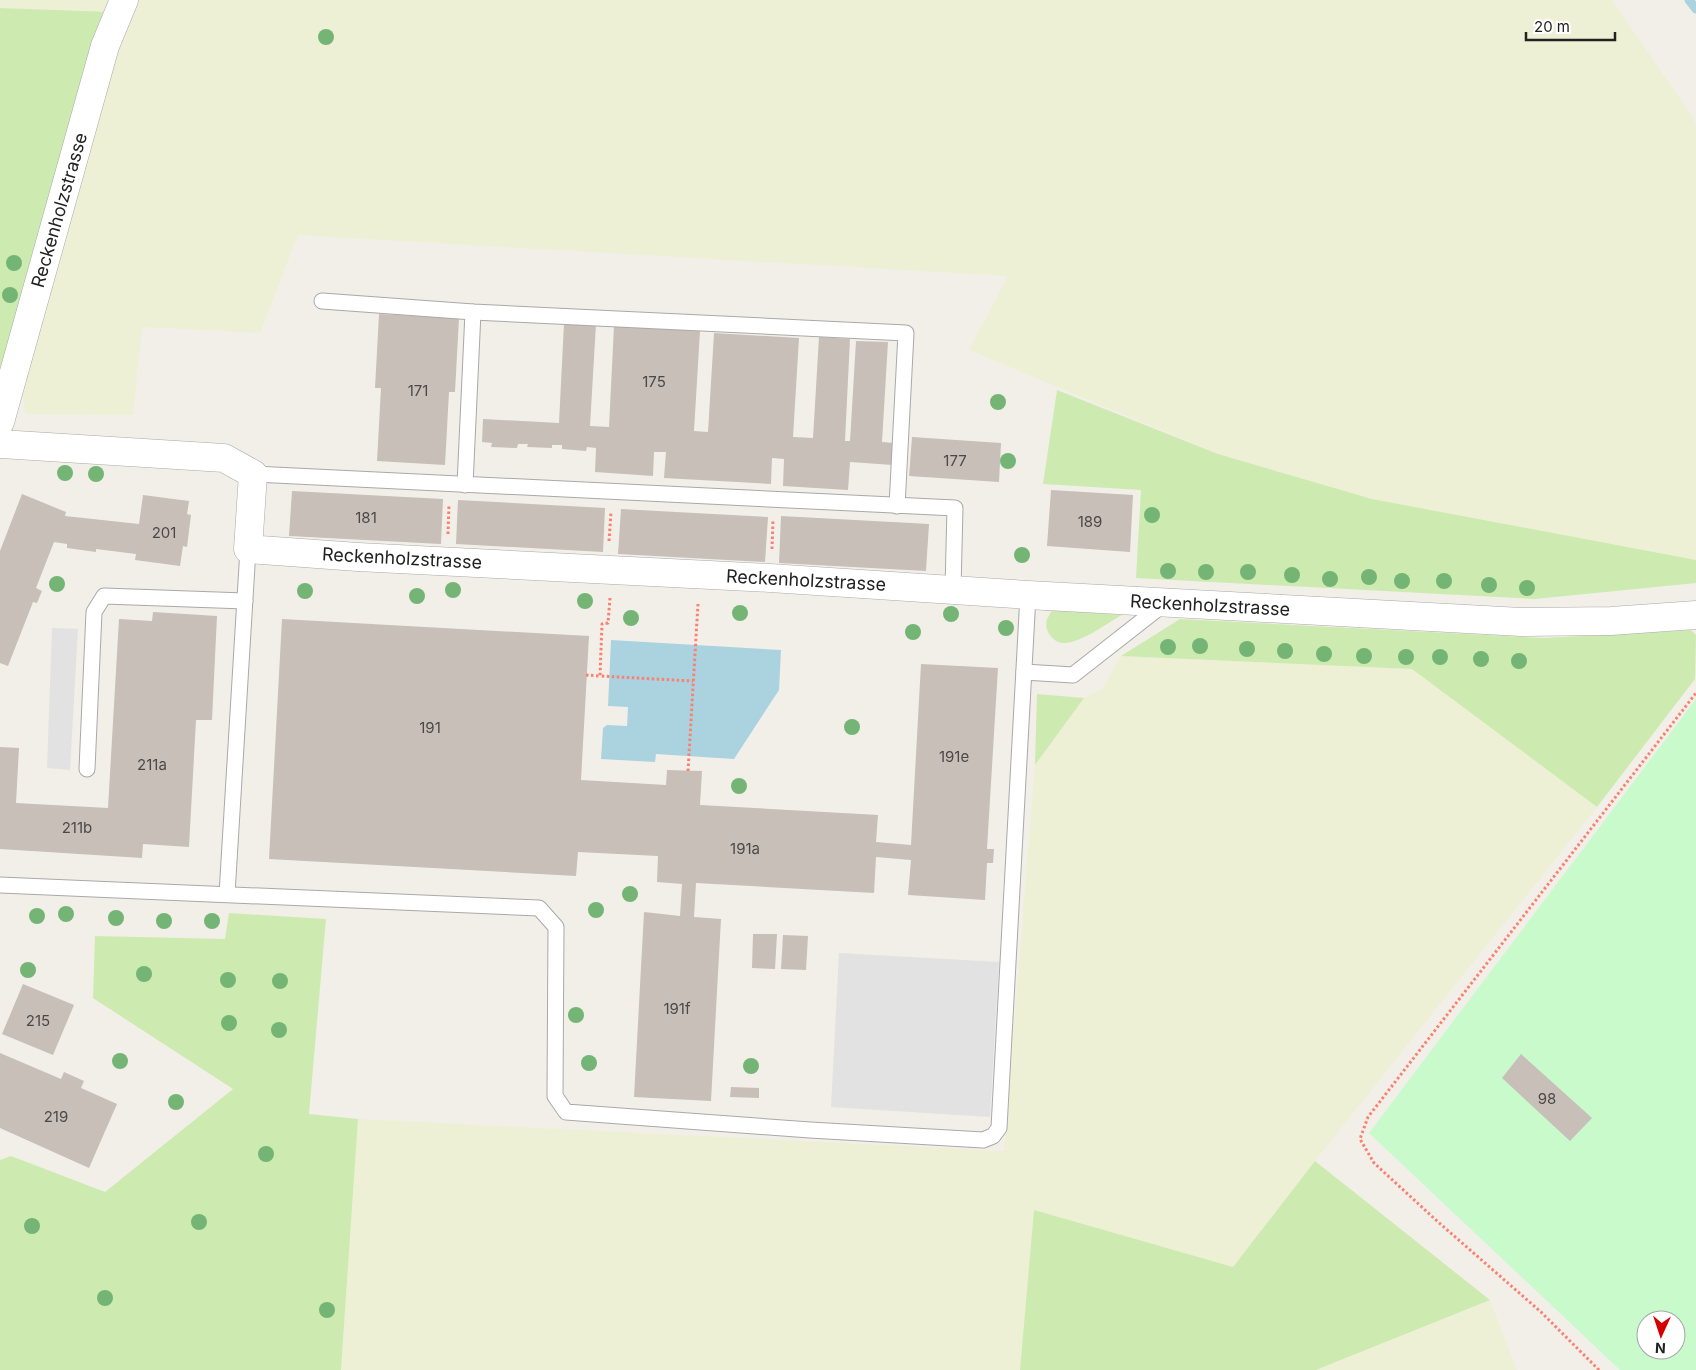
<svg xmlns="http://www.w3.org/2000/svg" width="1696" height="1370" font-family="Inter,sans-serif">
<style>
.farmland{fill:#eef0d5}
.grass{fill:#cdebb0}
.park{fill:#c8facc;fill-rule:evenodd}
.parking{fill:#e2e2e2}
.water{fill:#aad3df}
.lines{fill:none;stroke-linecap:round;stroke-linejoin:round}
.stream{stroke:#aad3df;stroke-width:9}
.building{fill:#c7bfb8}
.lane-casing{stroke:#a9a9a9;stroke-width:17}
.street-casing{stroke:#a9a9a9;stroke-width:29}
.path{stroke:#fa8072;stroke-width:3;stroke-dasharray:2.5 2.5;stroke-linecap:butt}
.lane{stroke:#fff;stroke-width:15}
.street{stroke:#fff;stroke-width:28}
.tree{fill:#74b475}
.labels{text-anchor:middle;dominant-baseline:central;stroke-width:4;stroke-linejoin:round;paint-order:stroke}
.number-label{font-size:15px;fill:#4b4948}
.street-label{font-size:18px;fill:#222;stroke:#fff}
</style>
<rect width="100%" height="100%" fill="#f2efe9"/>
<g class="farmland">
<polygon points="0,0 118,0 111,12 0,8"/>
<polygon points="124,0 1612,0 1694,119 1696,127 1696,560 1372,499 1218,454 969,350 1008,276 298,235 260,333 142,327 133,415 26,414 16,366"/>
<polygon points="1121,656 1412,669 1597,807 1315,1161 1233,1267 1034,1211 1020,1370 341,1370 358,1119 1004,1151 1035,765 1084,698 1102,689"/>
<polygon points="1490,1300 1517,1370 1316,1370"/>
</g>
<g class="grass">
<polygon points="0,8 111,12 0,389"/>
<polygon points="1057,390 1218,454 1372,499 1696,560 1696,583 1535,599 1136,578 1141,490 1043,484"/>
<path d="M1053,610l69,5c-15,8 -42,29 -59,28 -7,0 -12,-6 -15,-11 -4,-9 -1,-15 5,-22z"/>
<polygon points="1180,619 1544,638 1691,630 1696,635 1695,679 1597,807 1412,669 1121,656"/>
<polygon points="1037,694 1084,698 1035,765"/>
<polygon points="229,913 326,919 309,1114 358,1119 341,1370 0,1370 0,1160 11,1156 105,1192 233,1089 93,998 95,936 225,939"/>
<polygon points="1315,1161 1490,1300 1316,1370 1020,1370 1034,1210 1233,1267"/>
</g>
<path class="park" d="M1696,699v671h-76l-251,-237zM1646,1320h30v30h-30z"/>
<g class="parking">
<polygon points="52,628 78,629 70,770 47,768"/>
<polygon points="839,953 999,962 990,1117 831,1107"/>
</g>
<polygon class="water" points="611,640 781,650 779,690 734,759 656,754 655,762 601,759 603,728 607,725 627,726 628,707 608,706"/>
<g class="lines">
<polyline class="stream" points="1689,0 1696,9"/>
</g>
<g class="building">
<polygon points="379,314 459,318 455,392 449,392 445,465 377,461 381,388 375,388"/>
<polygon points="564,323 596,324 590,426 609,427 614,326 700,331 694,431 708,432 714,333 799,338 793,437 813,438 819,337 850,339 845,441 850,441 856,341 888,342 882,442 894,443 893,465 850,462 848,490 783,486 784,459 772,458 771,484 664,478 666,452 654,452 653,476 595,472 596,448 587,447 586,451 562,449 562,445 552,445 552,448 527,447 528,444 518,444 517,448 491,447 492,443 482,442 483,419 559,423"/>
<polygon points="912,437 1001,443 999,482 909,476"/>
<polygon points="1051,490 1133,495 1130,552 1047,546"/>
<polygon points="292,491 443,499 441,544 289,536"/>
<polygon points="22,494 66,512 65,516 139,524 143,495 189,501 187,514 191,515 187,547 183,546 180,566 135,560 136,554 96,549 96,552 67,548 67,544 54,542 36,588 42,591 37,603 33,602 8,666 0,663 0,551"/>
<polygon points="458,500 605,508 603,552 456,544"/>
<polygon points="621,509 768,517 765,562 618,554"/>
<polygon points="781,516 929,524 926,571 779,563"/>
<polygon points="153,612 217,616 212,720 196,720 189,847 143,844 142,858 0,849 0,747 19,748 16,803 108,808 119,619 152,621"/>
<polygon points="282,619 589,636 581,780 666,785 667,770 702,771 700,805 878,815 876,842 911,845 921,664 998,668 987,849 994,849 993,863 987,863 985,900 908,895 911,860 876,857 874,893 696,883 694,917 721,919 711,1101 634,1097 644,912 680,916 682,884 657,882 658,856 578,852 576,876 269,859"/>
<polygon points="753,934 777,934 775,969 752,968"/>
<polygon points="783,935 808,936 806,970 781,969"/>
<polygon points="23,984 74,1005 53,1055 2,1034"/>
<polygon points="0,1053 61,1079 64,1072 84,1081 81,1088 117,1104 89,1168 0,1128"/>
<polygon points="1521,1054 1592,1118 1570,1141 1502,1078"/>
<polygon points="731,1087 759,1088 759,1098 730,1097"/>
</g>
<g class="lines">
<defs>
<g id="lane">
<polyline points="322,301 473,312 906,333 897,506"/>
<polyline points="253,474 955,508 953,589"/>
<polyline points="465,485 473,312"/>
<polyline points="1024,672 1073,675 1165,603"/>
<polyline points="87,769 94,612 104,596 245,601"/>
<polyline points="0,885 539,908 556,927 555,1096 566,1112 810,1130 983,1140 993,1136 999,1128 1028,595"/>
<polyline points="227,894 248,549"/>
</g>
<g id="street">
<polyline points="0,422 105,46 124,0"/>
<polyline points="0,444 224,458 253,474 248,549 358,557 770,578 1028,595 1521,622 1611,621 1696,615"/>
</g>
</defs>
<use href="#lane" class="lane-casing"/>
<use href="#street" class="street-casing"/>
<g class="path">
<polyline points="448,534 449,505"/>
<polyline points="609,541 611,512"/>
<polyline points="772,549 773,520"/>
<polyline points="610,598 608,623 602,624 600,676 693,681"/>
<polyline points="586,675 600,676"/>
<polyline points="688,771 698,604"/>
<polyline points="1599,1370 1541,1312 1437,1221 1374,1163 1360,1139 1368,1117 1696,693"/>
</g>
<use href="#lane" class="lane"/>
<use href="#street" class="street"/>
</g>
<g class="tree">
<circle cx="326" cy="37" r="8"/>
<circle cx="14" cy="263" r="8"/>
<circle cx="10" cy="295" r="8"/>
<circle cx="998" cy="402" r="8"/>
<circle cx="1008" cy="461" r="8"/>
<circle cx="65" cy="473" r="8"/>
<circle cx="96" cy="474" r="8"/>
<circle cx="1152" cy="515" r="8"/>
<circle cx="1022" cy="555" r="8"/>
<circle cx="1168" cy="571" r="8"/>
<circle cx="1206" cy="572" r="8"/>
<circle cx="1248" cy="572" r="8"/>
<circle cx="1292" cy="575" r="8"/>
<circle cx="1369" cy="577" r="8"/>
<circle cx="1330" cy="579" r="8"/>
<circle cx="1402" cy="581" r="8"/>
<circle cx="1444" cy="581" r="8"/>
<circle cx="57" cy="584" r="8"/>
<circle cx="1489" cy="585" r="8"/>
<circle cx="1527" cy="588" r="8"/>
<circle cx="453" cy="590" r="8"/>
<circle cx="305" cy="591" r="8"/>
<circle cx="417" cy="596" r="8"/>
<circle cx="585" cy="601" r="8"/>
<circle cx="740" cy="613" r="8"/>
<circle cx="951" cy="614" r="8"/>
<circle cx="631" cy="618" r="8"/>
<circle cx="1006" cy="628" r="8"/>
<circle cx="913" cy="632" r="8"/>
<circle cx="1200" cy="646" r="8"/>
<circle cx="1168" cy="647" r="8"/>
<circle cx="1247" cy="649" r="8"/>
<circle cx="1285" cy="651" r="8"/>
<circle cx="1324" cy="654" r="8"/>
<circle cx="1364" cy="656" r="8"/>
<circle cx="1406" cy="657" r="8"/>
<circle cx="1440" cy="657" r="8"/>
<circle cx="1481" cy="659" r="8"/>
<circle cx="1519" cy="661" r="8"/>
<circle cx="852" cy="727" r="8"/>
<circle cx="739" cy="786" r="8"/>
<circle cx="630" cy="894" r="8"/>
<circle cx="596" cy="910" r="8"/>
<circle cx="66" cy="914" r="8"/>
<circle cx="37" cy="916" r="8"/>
<circle cx="116" cy="918" r="8"/>
<circle cx="164" cy="921" r="8"/>
<circle cx="212" cy="921" r="8"/>
<circle cx="28" cy="970" r="8"/>
<circle cx="144" cy="974" r="8"/>
<circle cx="228" cy="980" r="8"/>
<circle cx="280" cy="981" r="8"/>
<circle cx="576" cy="1015" r="8"/>
<circle cx="229" cy="1023" r="8"/>
<circle cx="279" cy="1030" r="8"/>
<circle cx="120" cy="1061" r="8"/>
<circle cx="589" cy="1063" r="8"/>
<circle cx="751" cy="1066" r="8"/>
<circle cx="176" cy="1102" r="8"/>
<circle cx="266" cy="1154" r="8"/>
<circle cx="199" cy="1222" r="8"/>
<circle cx="32" cy="1226" r="8"/>
<circle cx="105" cy="1298" r="8"/>
<circle cx="327" cy="1310" r="8"/>
</g>
<g class="labels">
<g class="number-label">
<text x="654" y="381">175</text>
<text x="418" y="390">171</text>
<text x="955" y="460">177</text>
<text x="366" y="517">181</text>
<text x="1090" y="521">189</text>
<text x="164" y="532">201</text>
<text x="430" y="727">191</text>
<text x="954" y="756">191e</text>
<text x="152" y="764">211a</text>
<text x="77" y="827">211b</text>
<text x="745" y="848">191a</text>
<text x="677" y="1008">191f</text>
<text x="38" y="1020">215</text>
<text x="1547" y="1098">98</text>
<text x="56" y="1116">219</text>
</g>
<g class="street-label">
<text transform="translate(59 210) rotate(-74)">Reckenholzstrasse</text>
<text transform="translate(402 558) rotate(3)">Reckenholzstrasse</text>
<text transform="translate(806 580) rotate(3)">Reckenholzstrasse</text>
<text transform="translate(1210 605) rotate(3)">Reckenholzstrasse</text>
</g>
</g>
<g transform="translate(1661 1335) rotate(183)"><circle r="24" fill="#ffffff" stroke="#a7a7a7"/>
<path d="M0-4L9 19L0 12L-9 19Z" fill="#d40000"/>
<text y="-8" font-size="14" font-weight="bold" text-anchor="middle" fill="#222222">N</text>
</g>
<path d="M1526 32v8h89v-8" fill="none" stroke="#222222" stroke-width="2.5"/>
<text x="1534" y="32" font-size="15" fill="#222222" stroke="#ffffff" stroke-width="4" paint-order="stroke">20 m</text>
</svg>
